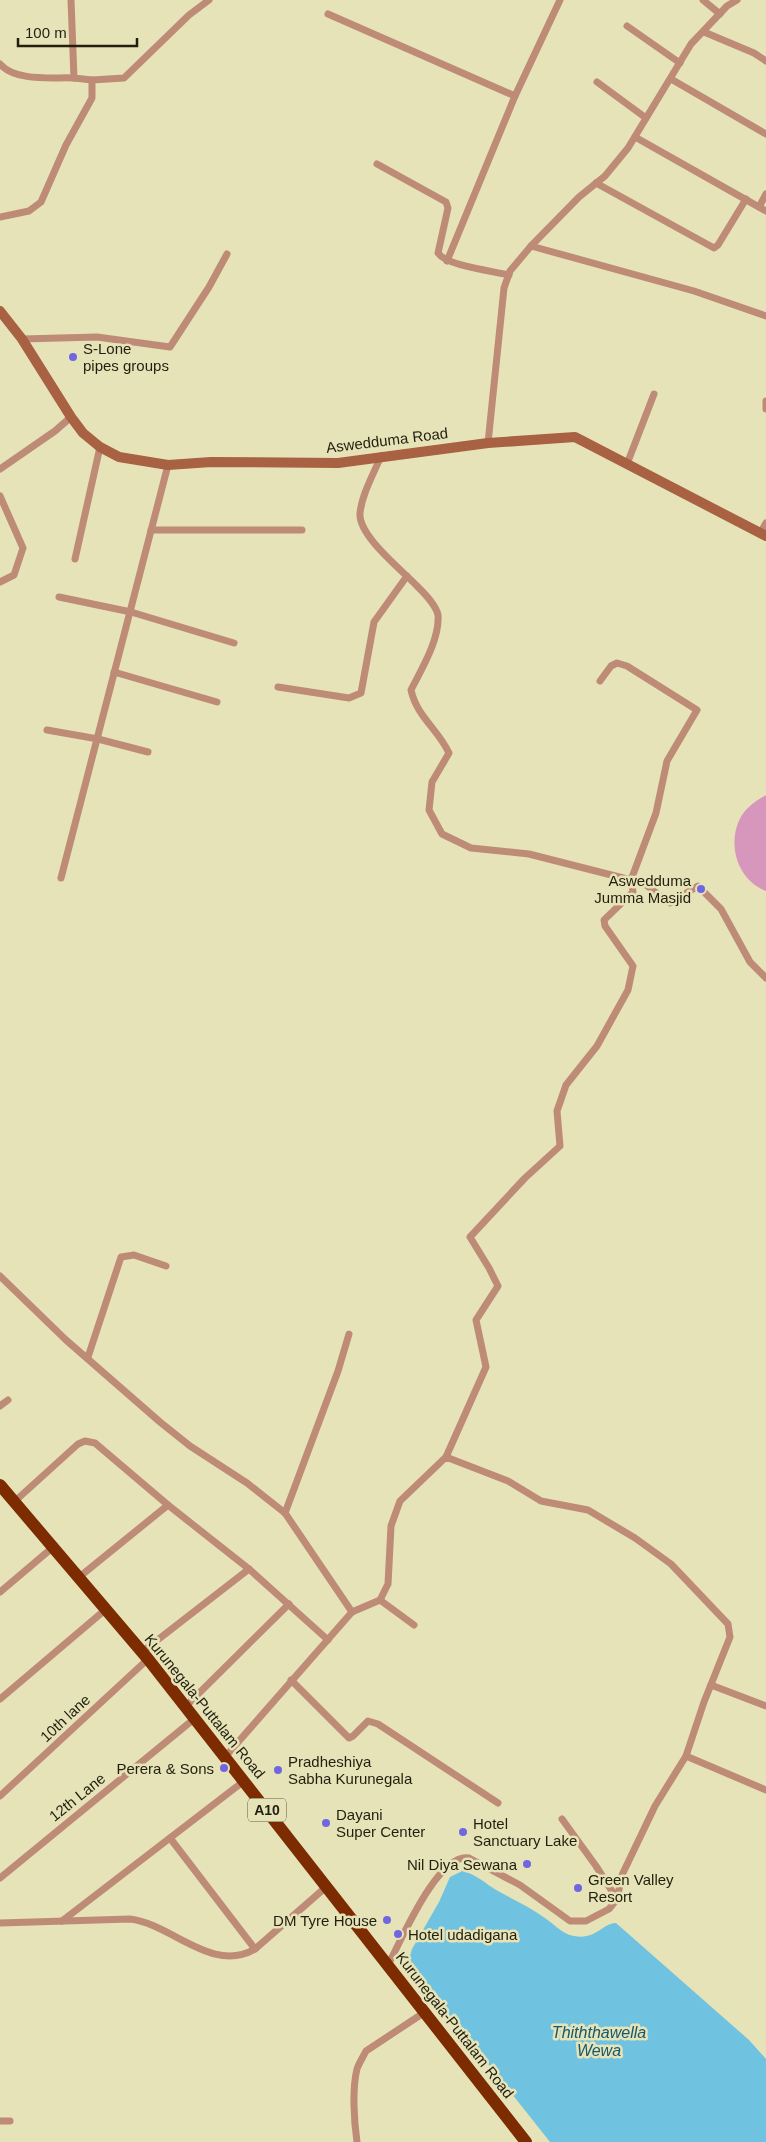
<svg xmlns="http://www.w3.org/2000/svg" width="766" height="2142" font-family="Arial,sans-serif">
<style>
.forest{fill:#d796bc}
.water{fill:#6fc3e1}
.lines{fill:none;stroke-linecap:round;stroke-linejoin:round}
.street{stroke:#be8b77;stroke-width:7}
.secondary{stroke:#a86142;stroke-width:10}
.highway{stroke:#7c2c00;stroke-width:12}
.poi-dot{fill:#7066e0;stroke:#e7e3b8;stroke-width:2}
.labels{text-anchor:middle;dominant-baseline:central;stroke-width:5;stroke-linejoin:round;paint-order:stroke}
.shield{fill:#e7e3b8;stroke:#5c5a42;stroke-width:1}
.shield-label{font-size:14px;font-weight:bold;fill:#211f0f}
.poi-label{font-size:15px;fill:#211f0f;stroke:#e7e3b8;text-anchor:start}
.street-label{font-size:15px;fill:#211f0f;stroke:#e7e3b8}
.water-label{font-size:16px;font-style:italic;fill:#14596e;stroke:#e7e3b8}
</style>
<rect width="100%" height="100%" fill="#e7e3b8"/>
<path class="forest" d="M766,795v96c-30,-11 -40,-50 -24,-76 6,-9 15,-15 24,-20z"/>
<path class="water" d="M462,1871c13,2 25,14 36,20 16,9 32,16 47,27 9,6 17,16 29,18 22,4 27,-12 42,-13l133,117 17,19v83h-216l-142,-179 4,-14 27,-47 11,-25z"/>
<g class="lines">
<g class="street">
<polyline points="71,0 74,78 92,80 124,78 189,15 209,0"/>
<polyline points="703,0 720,14"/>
<polyline points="328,14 515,96"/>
<polyline points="627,26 680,63"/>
<polyline points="704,32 754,53 766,61"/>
<path d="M0,64c16,18 53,13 74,14"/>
<polyline points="671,79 766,134"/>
<polyline points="597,82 646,118"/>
<polyline points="635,137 766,211"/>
<path d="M377,164l69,38 2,6 -10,45c9,13 54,18 71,22"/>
<polyline points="596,183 714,248 718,245 746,199"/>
<polyline points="759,207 766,194"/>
<polyline points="0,217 29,211 41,202 66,145 92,98 92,80"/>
<polyline points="531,246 694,291 766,316"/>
<polyline points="447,261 515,96 560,0"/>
<polyline points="22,339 97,337 170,347 209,287 227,254"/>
<polyline points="766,401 766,409"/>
<polyline points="488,443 504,288 510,271 531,246 579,197 605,176 628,148 691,44 727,6 737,0"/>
<path d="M381,456c-7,17 -19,38 -21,57 -2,23 43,58 58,74 7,7 18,18 20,28 2,24 -17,55 -27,75 6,27 27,39 38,63l-17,29 -3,28 13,24 29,14 58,6 102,26 15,5 24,18 28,-17 23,23 29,53 16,16"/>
<polyline points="627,464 654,394"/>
<polyline points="0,469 55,431 71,417"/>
<polyline points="0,496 23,548 14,575 0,582"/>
<polyline points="151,530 302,530"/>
<polyline points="762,530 766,523"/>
<polyline points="75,559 100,447"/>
<polyline points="59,597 131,612 234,643"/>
<polyline points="114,672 217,702"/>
<polyline points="278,687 349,698 361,693 374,622 407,576"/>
<polyline points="47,730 98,739 148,752"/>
<polyline points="61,878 168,465"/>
<polyline points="0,1276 66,1340 160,1422 190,1446 247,1483 285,1513 352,1612"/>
<polyline points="88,1357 121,1257 134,1255 166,1266"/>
<polyline points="0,1406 8,1400"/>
<polyline points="446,1457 486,1367 476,1320 498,1286 489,1268 470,1237 525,1178 560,1146 557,1111 566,1085 597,1046 628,990 633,966 605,926 604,920 633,892 631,880 656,813 667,761 697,710 627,666 617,663 611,666 600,681"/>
<polyline points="14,1502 78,1444 85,1441 95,1443 168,1505 249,1569 328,1640"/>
<polyline points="285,1513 338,1371 349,1334"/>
<polyline points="78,1578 168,1505"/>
<polyline points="0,1592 52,1548"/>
<polyline points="380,1600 414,1625"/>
<polyline points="142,1652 249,1569"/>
<polyline points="291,1680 349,1738 353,1736 368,1721 378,1724 498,1803"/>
<polyline points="711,1685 766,1706"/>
<polyline points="0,1699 105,1610"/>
<polyline points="185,1707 289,1604"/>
<polyline points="686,1756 766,1790"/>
<path d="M225,1757l127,-145 28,-12 8,-16 3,-58 9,-25 46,-44 62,24 33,20 47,9 47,28 36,26 57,60 2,13 -26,65 -18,54 -31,50 -33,69 -5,24 -8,10 -23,12h-16l-50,-36 -51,-27c-31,-6 -68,83 -81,107"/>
<polyline points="0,1796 148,1659"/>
<polyline points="562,1819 596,1866 617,1899"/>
<polyline points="170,1838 255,1949"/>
<polyline points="0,1878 194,1719"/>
<polyline points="62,1921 244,1781"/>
<path d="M0,1923l130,-4c42,5 82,55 125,30l71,-62"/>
<polyline points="0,2121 10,2121"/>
<path d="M357,2142c-3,-21 -5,-53 0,-73 2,-6 6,-12 9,-18l59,-39"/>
</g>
<polyline class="secondary" points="0,311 22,339 71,417 83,433 100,447 119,457 168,465 211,462 338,463 488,443 575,437 766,536"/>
<polyline class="highway" points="0,1485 148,1659 526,2142"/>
</g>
<g class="poi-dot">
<circle cx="73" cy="357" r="5"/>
<circle cx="701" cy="889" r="5"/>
<circle cx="224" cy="1768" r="5"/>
<circle cx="278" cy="1770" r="5"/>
<circle cx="326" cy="1823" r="5"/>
<circle cx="463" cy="1832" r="5"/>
<circle cx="527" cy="1864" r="5"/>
<circle cx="578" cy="1888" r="5"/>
<circle cx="387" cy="1920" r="5"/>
<circle cx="398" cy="1934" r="5"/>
</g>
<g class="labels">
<rect class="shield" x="248" y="1798.5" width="38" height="23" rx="4"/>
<g class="shield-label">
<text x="267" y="1810">A10</text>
</g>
<g class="poi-label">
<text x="83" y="348">S-Lone<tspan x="83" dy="17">pipes groups</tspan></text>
<text x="691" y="880" text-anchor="end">Aswedduma<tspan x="691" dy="17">Jumma Masjid</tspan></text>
<text x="288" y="1761">Pradheshiya<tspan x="288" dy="17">Sabha Kurunegala</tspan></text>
<text x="214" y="1768" text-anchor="end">Perera &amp; Sons</text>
<text x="336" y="1814">Dayani<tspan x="336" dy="17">Super Center</tspan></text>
<text x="473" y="1823">Hotel<tspan x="473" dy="17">Sanctuary Lake</tspan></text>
<text x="517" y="1864" text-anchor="end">Nil Diya Sewana</text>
<text x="588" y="1879">Green Valley<tspan x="588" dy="17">Resort</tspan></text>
<text x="377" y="1920" text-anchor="end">DM Tyre House</text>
<text x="408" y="1934">Hotel udadigana</text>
</g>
<g class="street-label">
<text transform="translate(387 440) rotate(-7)">Aswedduma Road</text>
<text transform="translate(205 1706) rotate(51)">Kurunegala-Puttalam Road</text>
<text transform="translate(65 1718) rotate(-43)">10th lane</text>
<text transform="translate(77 1797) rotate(-39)">12th Lane</text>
<text transform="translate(455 2025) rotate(52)">Kurunegala-Puttalam Road</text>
</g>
<g class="water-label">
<text x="599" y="2032">Thiththawella<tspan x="599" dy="18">Wewa</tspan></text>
</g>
</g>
<path d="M18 38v8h119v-8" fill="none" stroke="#211f0f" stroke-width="2.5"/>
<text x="25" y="38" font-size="15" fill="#211f0f" stroke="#e7e3b8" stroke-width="4" paint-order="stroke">100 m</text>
</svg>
